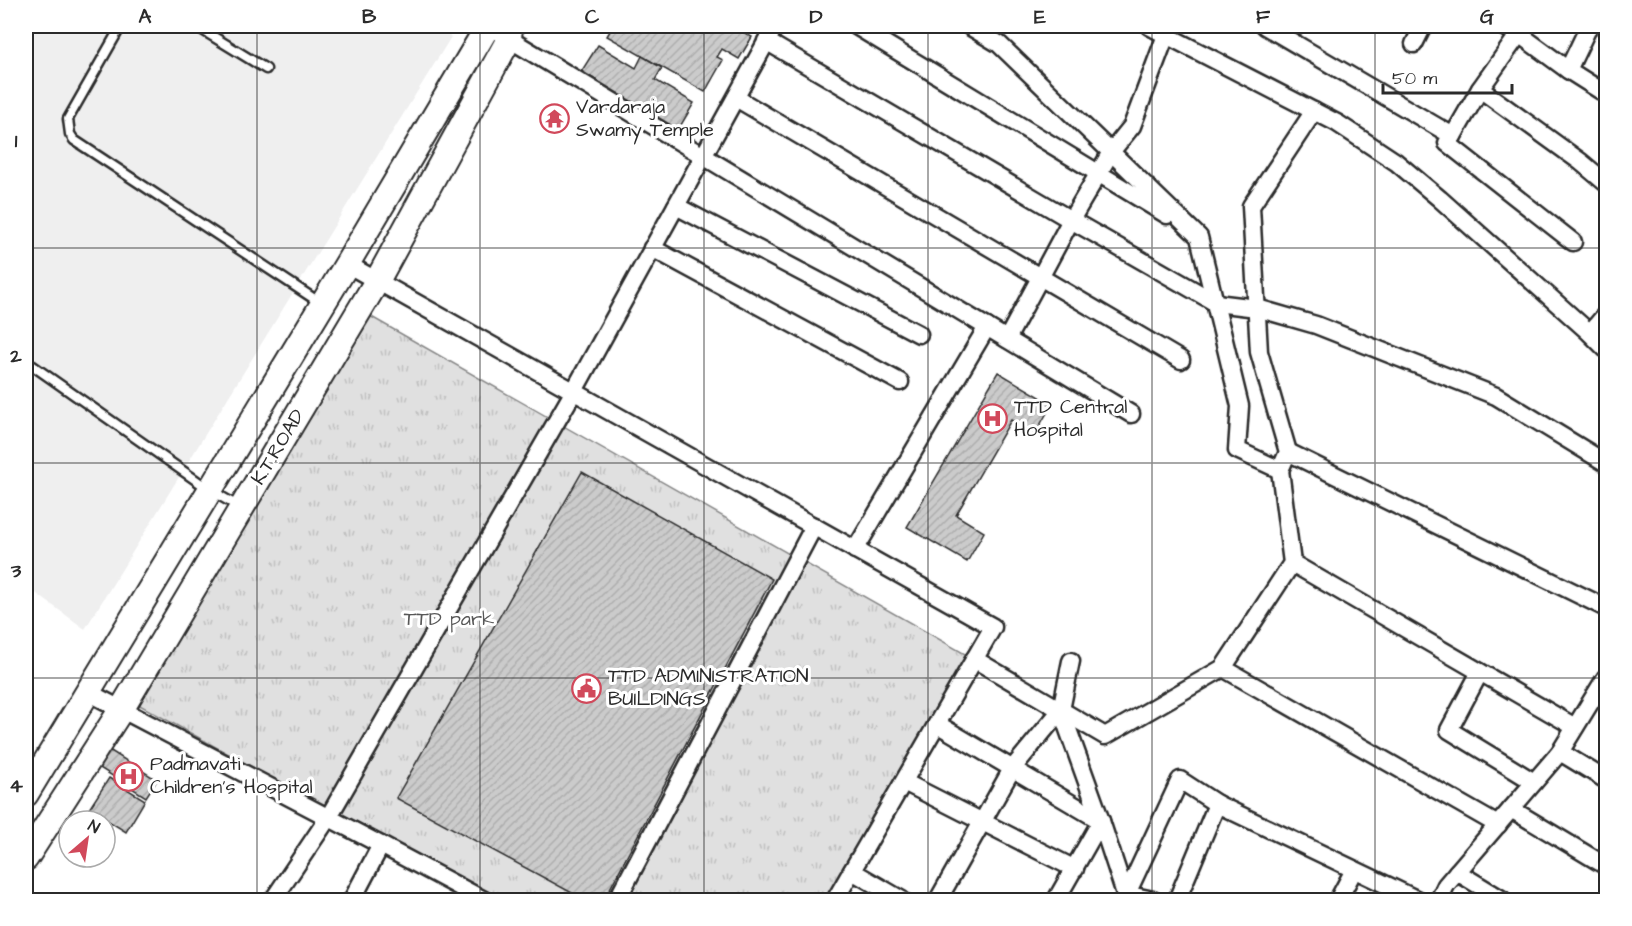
<svg xmlns="http://www.w3.org/2000/svg" width="1632" height="926" font-family="'Architects Daughter',sans-serif">
<style>
.built{fill:#efefef}
.park{fill:url(#park-tufts);stroke:#868686;stroke-width:1.5}
.building{fill:url(#building-hatch);stroke:#2b2b2b;stroke-width:1.5}
.lines{fill:none;stroke-linecap:round;stroke-linejoin:round}
.service-casing{stroke:#2b2b2b;stroke-width:13}
.minor-casing{stroke:#2b2b2b;stroke-width:21}
.secondary-casing{stroke:#2b2b2b;stroke-width:28}
.service{stroke:#fff;stroke-width:8}
.minor{stroke:#fff;stroke-width:16}
.secondary{stroke:#fff;stroke-width:24}
.grid{fill:none;stroke:#2b2b2b;stroke-width:1.5;stroke-opacity:0.55}
.labels{text-anchor:middle;dominant-baseline:central;stroke-width:6;stroke-linejoin:round;paint-order:stroke}
.poi-label{font-size:20px;fill:#2b2b2b;stroke:#fff;text-anchor:start}
.street-label{font-size:20px;fill:#2b2b2b;stroke:#fff}
.park-label{font-size:20px;fill:#585858;stroke:#fff}
.neatline{fill:none;stroke:#2b2b2b;stroke-width:2}
.grid-label{font-size:20px;text-anchor:middle;font-weight:bold;fill:#2b2b2b}
</style>
<defs>
<pattern id="park-tufts" width="24" height="20" patternUnits="userSpaceOnUse" patternTransform="scale(1.5)"><rect width="24" height="20" fill="#e0e0e0"/><path d="M3 7l-1-3M5 7V3M7 7l1-3M15 17l-1-3M17 17v-4M19 17l1-3" fill="none" stroke="#c0c0c0"/></pattern>
<pattern id="building-hatch" width="6" height="6" patternUnits="userSpaceOnUse" patternTransform="scale(1.5)"><rect width="6" height="6" fill="#cbcbcb"/><path d="M-1 1l2-2M0 6l6-6M5 7l2-2" fill="none" stroke="#aeaeae"/></pattern>
</defs>
<rect width="100%" height="100%" fill="#fff"/>
<filter id="ink" filterUnits="userSpaceOnUse"><feTurbulence type="fractalNoise" baseFrequency=".0167" numOctaves="2"/><feDisplacementMap in="SourceGraphic" scale="12" xChannelSelector="R" yChannelSelector="G"/><feConvolveMatrix kernelMatrix="1 2 1 2 8 2 1 2 1" color-interpolation-filters="sRGB"/></filter>
<g filter="url(#ink)">
<polygon class="built" points="26,26 433,26 451,37 85,629 26,586"/>
<polygon class="park" points="368,315 974,659 835,900 493,900 136,703"/>
<g class="building">
<polygon points="613,26 735,26 734,27 752,37 739,59 722,49 717,57 723,60 705,92 607,36"/>
<polygon points="598,45 636,68 642,56 662,68 655,80 694,103 678,130 581,72"/>
<polygon points="998,372 1052,404 1035,434 1011,420 956,515 984,532 967,562 907,527"/>
<polygon points="582,472 772,579 604,900 585,900 396,798"/>
<polygon points="106,748 157,780 146,797 95,765"/>
<polygon points="109,778 145,800 126,832 89,809"/>
</g>
<g class="lines">
<defs>
<g id="service">
<polyline points="121,26 68,119 70,134 74,140 322,304"/>
<polyline points="196,26 266,69"/>
<polyline points="26,361 210,490 241,508"/>
</g>
<g id="minor">
<polyline points="856,26 1167,215"/>
<polyline points="969,26 999,44 1199,237 1240,406 1237,450 1280,470 1288,452 1259,352 1251,206 1314,111"/>
<polyline points="1149,26 1166,35 1169,26"/>
<polyline points="1265,26 1453,136"/>
<polyline points="1503,26 1519,34 1521,26"/>
<polyline points="1589,26 1568,70 1606,94"/>
<polyline points="501,34 1131,414"/>
<polyline points="766,41 1071,220 1216,303 1257,308 1316,325 1496,396 1606,463"/>
<polyline points="1414,44 1423,26"/>
<polyline points="1568,70 1519,34 1480,89 1581,162 1606,183"/>
<polyline points="1480,89 1453,136 1447,143 1573,242"/>
<polyline points="736,98 1181,360"/>
<polyline points="676,206 919,334"/>
<polyline points="652,248 900,382"/>
<polyline points="347,264 993,627 835,900"/>
<polyline points="1590,333 1606,314"/>
<polyline points="1007,339 1071,220 1111,152 1132,126 1166,35 1337,123 1396,162 1440,199 1590,333 1606,349"/>
<polyline points="1288,452 1606,608"/>
<polyline points="1280,470 1292,563 1223,668 1498,825"/>
<polyline points="855,550 987,327"/>
<polyline points="1292,563 1575,727"/>
<polyline points="974,659 1105,736 1223,668"/>
<polyline points="1480,672 1449,730 1534,782"/>
<polyline points="88,692 381,845 484,900"/>
<polyline points="1061,710 1101,821 1125,894 1153,900"/>
<polyline points="937,724 1101,821 1056,900"/>
<polyline points="1560,752 1606,780"/>
<polyline points="904,782 1075,869"/>
<polyline points="1511,809 1606,866"/>
<polyline points="852,871 902,900"/>
<polyline points="1457,872 1503,900"/>
<polyline points="273,900 328,818 574,391 775,26"/>
<polyline points="352,900 381,845"/>
<polyline points="617,900 814,526"/>
<polyline points="938,900 1012,769 1061,710 1071,661"/>
<polyline points="1124,900 1180,780 1217,804"/>
<polyline points="1177,900 1217,804 1418,900"/>
<polyline points="1338,900 1354,870"/>
<polyline points="1439,900 1446,885 1560,752 1606,677"/>
</g>
<g id="secondary">
<polyline points="26,794 347,264 488,26"/>
<polyline points="26,858 121,710 377,281 509,39 510,26"/>
</g>
</defs>
<use href="#service" class="service-casing"/>
<use href="#minor" class="minor-casing"/>
<use href="#secondary" class="secondary-casing"/>
<use href="#service" class="service"/>
<use href="#minor" class="minor"/>
<use href="#secondary" class="secondary"/>
</g>
</g>
<path class="grid" d="M257,26v874M480,26v874M704,26v874M928,26v874M1152,26v874M1375,26v874M26,248h1580M26,463h1580M26,678h1580"/>
<defs>
<symbol id="temple-ring" viewBox="-11 -11 22 22"><circle r="9.5" fill="#fff" stroke="#d1495b" stroke-width="1.5"/><path d="M0-6L5-2H3V0L6.5 2.5H4V6H1.5V3h-3V6H-4V2.5H-6.5L-3 0V-2H-5Z" fill="#d1495b"/></symbol>
<symbol id="hospital-ring" viewBox="-11 -11 22 22"><circle r="9.5" fill="#fff" stroke="#d1495b" stroke-width="1.5"/><path d="M-5-5h3v3.5h4V-5h3V5h-3V1.5h-4V5h-3Z" fill="#d1495b"/></symbol>
<symbol id="civic-ring" viewBox="-11 -11 22 22"><circle r="9.5" fill="#fff" stroke="#d1495b" stroke-width="1.5"/><path d="M-.6-6.5H3V-4.5H.6V-3L4-1V1h2V6H-6V1h2V-1L-.6-3ZM-1.2 2.5V6h2.4V2.5Z" fill="#d1495b"/></symbol>
</defs>
<g fill-rule="evenodd">
<use href="#temple-ring" x="538" y="102" width="33" height="33"/>
<use href="#hospital-ring" x="976" y="402" width="33" height="33"/>
<use href="#civic-ring" x="570" y="672" width="33" height="33"/>
<use href="#hospital-ring" x="112" y="760" width="33" height="33"/>
</g>
<g class="labels">
<g class="poi-label">
<text x="576" y="107">Vardaraja<tspan x="576" dy="23">Swamy Temple</tspan></text>
<text x="1014" y="407">TTD Central<tspan x="1014" dy="23">Hospital</tspan></text>
<text x="608" y="676">TTD ADMINISTRATION<tspan x="608" dy="23">BUILDINGS</tspan></text>
<text x="150" y="764">Padmavati<tspan x="150" dy="23">Children's Hospital</tspan></text>
</g>
<g class="street-label">
<text transform="translate(278 447) rotate(-59)">K.T.ROAD</text>
</g>
<g class="park-label">
<text x="449" y="619">TTD park</text>
</g>
</g>
<rect width="1632" height="926" fill="none" stroke="#fff" stroke-width="66"/>
<g transform="translate(87 839) rotate(29)"><circle r="28" fill="#ffffff" stroke="#aaaaaa" stroke-width="1.5"/>
<path d="M0-4.5L10 22L0 15L-10 22Z" fill="#d1495b"/>
<text y="-9" font-size="16" font-weight="bold" text-anchor="middle" fill="#2b2b2b">N</text>
</g>
<path d="M1383 84v9h129v-9" fill="none" stroke="#2b2b2b" stroke-width="3"/>
<text x="1392" y="84" font-size="18" fill="#2b2b2b" stroke="#ffffff" stroke-width="4.5" paint-order="stroke">50 m</text>
<rect x="33" y="33" width="1566" height="860" class="neatline"/>
<g class="grid-label">
<text x="145" y="23">A</text>
<text x="369" y="23">B</text>
<text x="592" y="23">C</text>
<text x="816" y="23">D</text>
<text x="1040" y="23">E</text>
<text x="1263" y="23">F</text>
<text x="1487" y="23">G</text>
<text x="16" y="147">1</text>
<text x="16" y="362">2</text>
<text x="16" y="577">3</text>
<text x="16" y="792">4</text>
</g>
</svg>
